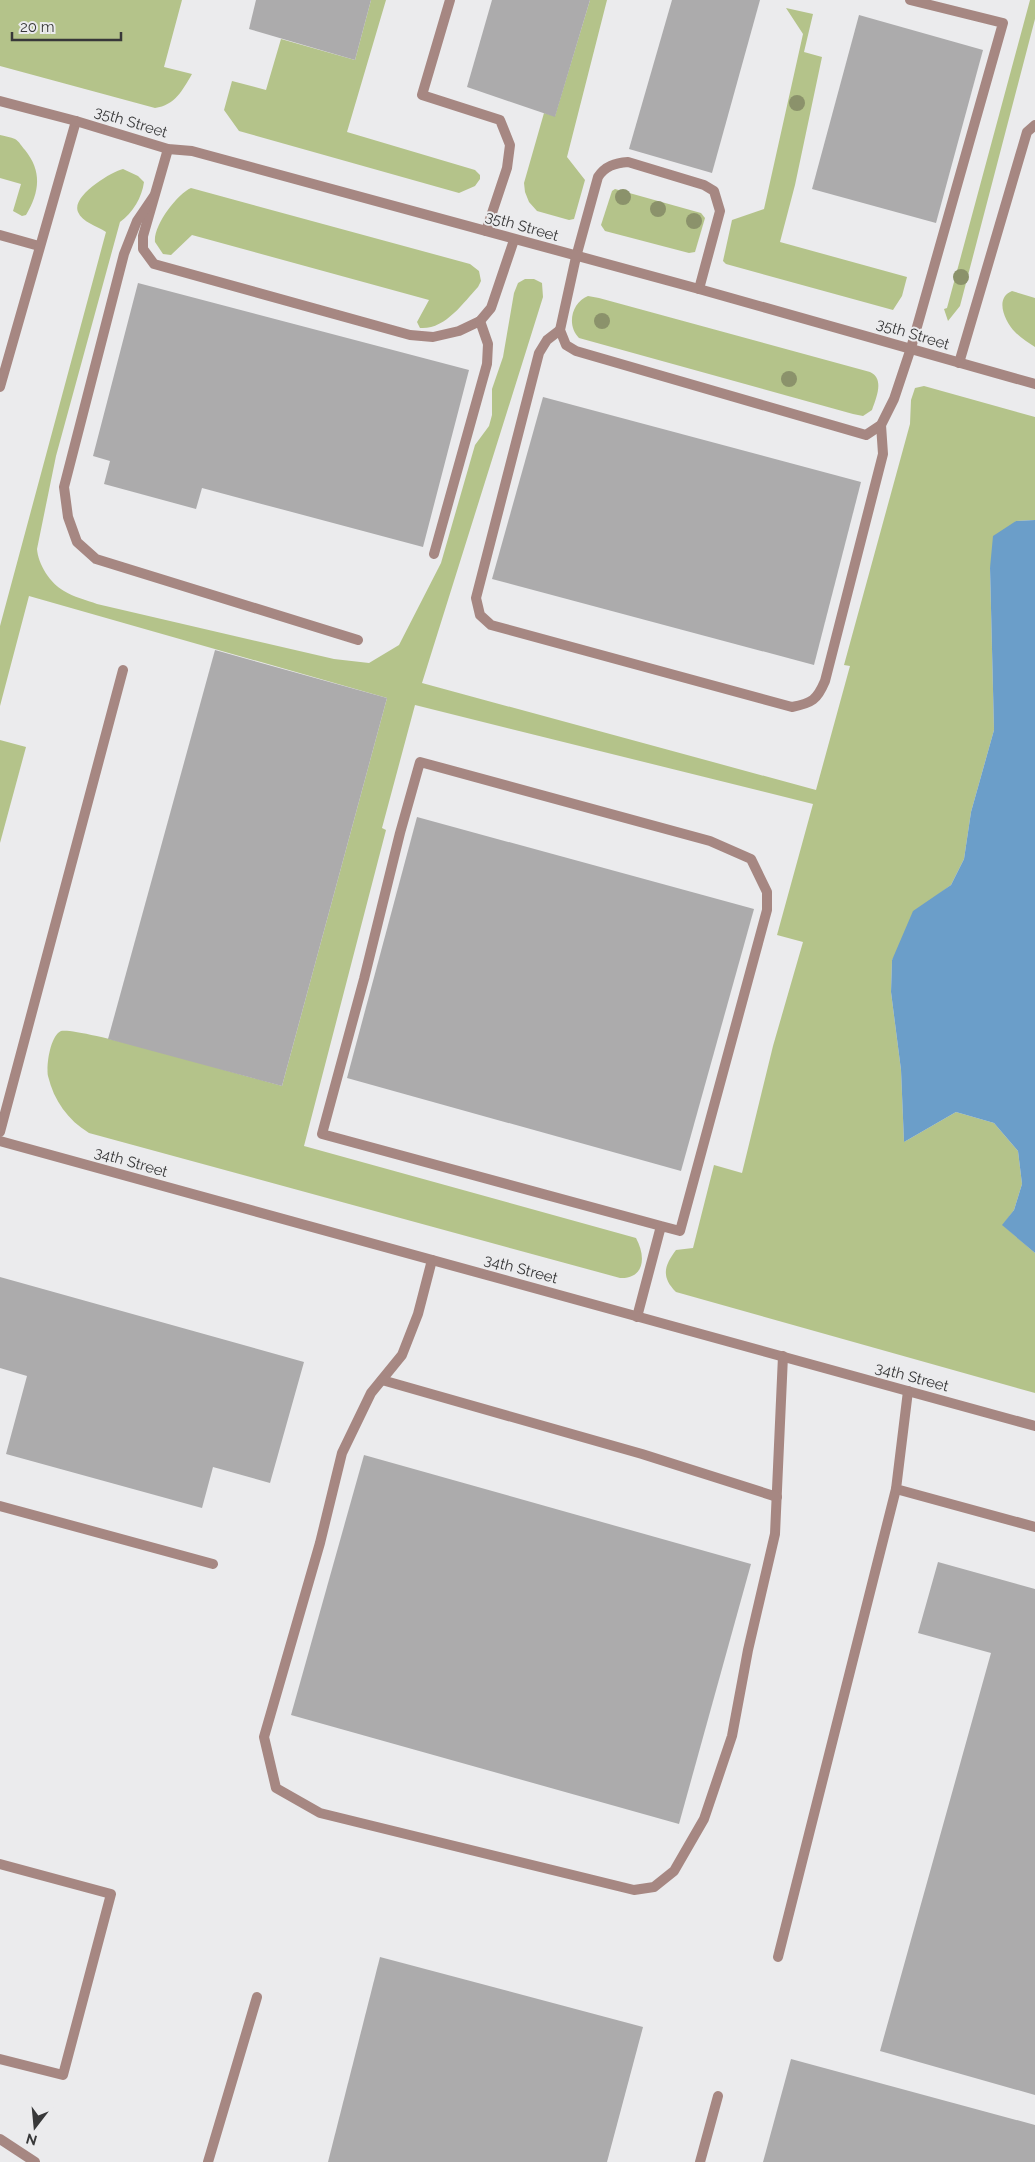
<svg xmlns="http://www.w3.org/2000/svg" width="1035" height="2162" font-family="Raleway,sans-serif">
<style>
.green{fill:#b4c38a}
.water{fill:#6b9ec9}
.building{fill:#acabac}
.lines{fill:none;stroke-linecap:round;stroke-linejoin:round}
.lane{stroke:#a68782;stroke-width:10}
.street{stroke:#a68782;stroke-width:10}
.tree{fill:#8b926b}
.labels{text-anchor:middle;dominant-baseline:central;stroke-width:4;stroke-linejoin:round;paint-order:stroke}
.street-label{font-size:15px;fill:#383839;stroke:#ebebed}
</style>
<rect width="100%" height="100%" fill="#ebebed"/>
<g class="green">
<path d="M0,0h182l-18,67 28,7c-10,17 -17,31 -37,34l-155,-42z"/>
<polygon points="371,0 386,0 347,132 475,170 480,175 480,179 475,186 459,193 239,131 224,110 232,81 266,90 281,39 355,60"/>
<polygon points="590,0 607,0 567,157 585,180 574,219 569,220 537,211 529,202 525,192 524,183 544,113 555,116"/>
<polygon points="1030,0 1035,0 1035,19 960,306 948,321 944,309 947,308"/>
<polygon points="786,8 813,14 804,52 822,57 795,185 780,242 907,277 902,296 893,310 726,264 723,261 732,220 764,209 803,34"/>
<path d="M0,135c4,1 11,2 15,4 4,2 7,8 10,11 17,21 15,42 1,65l-4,1 -9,-5 8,-27 -21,-6z"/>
<path d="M123,169l15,7 6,6c-2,15 -11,31 -24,40l-64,234 -19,93c1,15 13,34 27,42 9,6 23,9 33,13l237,55 35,4 30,-18 42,-82 34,-118 14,-19 3,-11v-26l11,-32 11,-64 4,-10 7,-4h9l8,4 1,14 -121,386 394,107 34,-124 -6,-1 66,-241 1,-24 4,-12 9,-2 111,31v103l-19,1 -26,47 4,162 -23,82 -7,47 -13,26 -16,12 -43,63 -1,32 10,78 3,72 52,-30 38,11 24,28 4,33 -8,26 -11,15 32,28v140l-359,-101c-15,-15 -12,-26 0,-42l17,-2 21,-83 28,8 31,-127 30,-104 -26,-7 36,-131 -398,-99 -33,123 4,2 -82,316 332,92c10,18 9,41 -16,40l-531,-145c-21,-13 -35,-32 -41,-57 -2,-10 2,-40 13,-45 17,-5 191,47 221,55l105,-388 -358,-102 -29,110v-80l106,-394c-9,-6 -24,-10 -28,-20 -7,-16 33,-40 45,-43z"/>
<path d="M191,188l279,76 9,7 2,10 -3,6c-15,16 -33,43 -58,41l-3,-6 12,-22 -237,-65 -21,20 -8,-1 -8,-12c-2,-16 22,-48 36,-54z"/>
<polygon points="615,189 701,213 705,218 695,252 689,253 605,231 601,225 612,191"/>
<path d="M1012,291l23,7v49c-6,-4 -14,-9 -20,-15 -10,-10 -21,-34 -3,-41z"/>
<path d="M588,296l11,2 271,74c15,7 6,26 2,38l-9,6 -10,-2 -274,-76c-13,-13 -7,-36 9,-42z"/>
<polygon points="0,740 26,747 0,843"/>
</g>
<polygon class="water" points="1035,520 1035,1253 1002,1225 1014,1210 1022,1184 1018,1151 994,1123 956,1112 904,1142 901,1070 891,992 892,960 913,911 951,885 964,859 971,812 994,730 990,568 993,536 1016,521"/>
<g class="building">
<polygon points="256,0 371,0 355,60 249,29"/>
<polygon points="492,0 590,0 555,117 467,87"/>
<polygon points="672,0 760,0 712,173 629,149"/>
<polygon points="859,15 983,50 936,223 812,189"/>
<polygon points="138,283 469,370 423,547 202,488 196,509 104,484 110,461 93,456"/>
<polygon points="543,397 861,482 814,665 492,579"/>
<polygon points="215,650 387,698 282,1086 108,1039"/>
<polygon points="417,817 754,909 681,1171 347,1078"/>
<polygon points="0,1277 304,1362 270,1483 213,1467 202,1508 6,1454 27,1376 0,1368"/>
<polygon points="364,1455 751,1564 679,1824 291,1715"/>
<polygon points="938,1562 1035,1589 1035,2095 880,2051 991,1653 918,1633"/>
<polygon points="380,1957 643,2027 607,2162 328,2162"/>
<polygon points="791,2059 1035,2125 1035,2162 763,2162"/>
</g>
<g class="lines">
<g class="lane">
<polyline points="450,0 422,95 500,120 510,145 507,168 486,231"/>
<polyline points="168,149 143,236 143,249 154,264 410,335 433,337 459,331 480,321 491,308 514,240"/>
<polyline points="154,196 137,221 124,254 64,487 68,517 77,542 96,559 358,640"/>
<polyline points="0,235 39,246"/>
<path d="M699,289l21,-78 -6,-20 -10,-6 -76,-23c-13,1 -23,4 -30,15l-22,80 -16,73 6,15 10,6 290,84 15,-10 13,-26 17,-51 92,-325 -93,-23"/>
<path d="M560,330l-13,10 -8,13 -63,245 4,17 11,10 301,82c20,-4 25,-7 33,-26l58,-227 -2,-29"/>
<polyline points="959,363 1027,132 1035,125"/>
<polyline points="0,387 76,121"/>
<polyline points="434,554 487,364 488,344 480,321"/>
<polyline points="0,1132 123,670"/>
<polyline points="432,1260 418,1314 402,1355 371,1393 342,1453 320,1543 264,1737 276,1788 320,1813 634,1890 654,1887 674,1871 704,1819 732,1736 748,1650 775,1534 783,1356"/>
<polyline points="637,1317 661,1226 322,1134 364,979 400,833 420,762 710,841 751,859 767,892 767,910 680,1231 661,1226"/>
<polyline points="382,1380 642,1454 777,1497"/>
<polyline points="908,1391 896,1489 1035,1527"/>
<polyline points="0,1506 213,1564"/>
<polyline points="0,1864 111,1894 63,2075 0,2059"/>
<polyline points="778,1957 896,1489"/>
<polyline points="0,2139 35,2162"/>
<polyline points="208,2162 257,1997"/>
<polyline points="700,2162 718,2096"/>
</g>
<g class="street">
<polyline points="0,101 76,121 168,149 192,151 699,289 1035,384"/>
<polyline points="0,1141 1035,1426"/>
</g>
</g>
<g class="tree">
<circle cx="797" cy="103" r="8"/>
<circle cx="623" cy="197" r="8"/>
<circle cx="658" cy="209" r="8"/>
<circle cx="694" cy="221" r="8"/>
<circle cx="961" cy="277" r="8"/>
<circle cx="602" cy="321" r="8"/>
<circle cx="789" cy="379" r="8"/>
</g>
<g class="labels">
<g class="street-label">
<text transform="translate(131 122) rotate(17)">35th Street</text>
<text transform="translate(522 226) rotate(16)">35th Street</text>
<text transform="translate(913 334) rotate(17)">35th Street</text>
<text transform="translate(131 1162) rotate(16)">34th Street</text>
<text transform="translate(521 1269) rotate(15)">34th Street</text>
<text transform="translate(912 1377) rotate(15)">34th Street</text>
</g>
</g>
<g transform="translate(35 2127) rotate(196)" stroke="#ebebed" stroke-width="4" paint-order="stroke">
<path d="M0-4L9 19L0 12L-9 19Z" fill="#383839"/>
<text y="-8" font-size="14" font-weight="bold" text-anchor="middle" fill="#383839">N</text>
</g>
<path d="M12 32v8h109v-8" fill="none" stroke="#383839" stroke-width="2.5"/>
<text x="20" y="32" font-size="15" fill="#383839" stroke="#ebebed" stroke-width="4" paint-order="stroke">20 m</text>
</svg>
